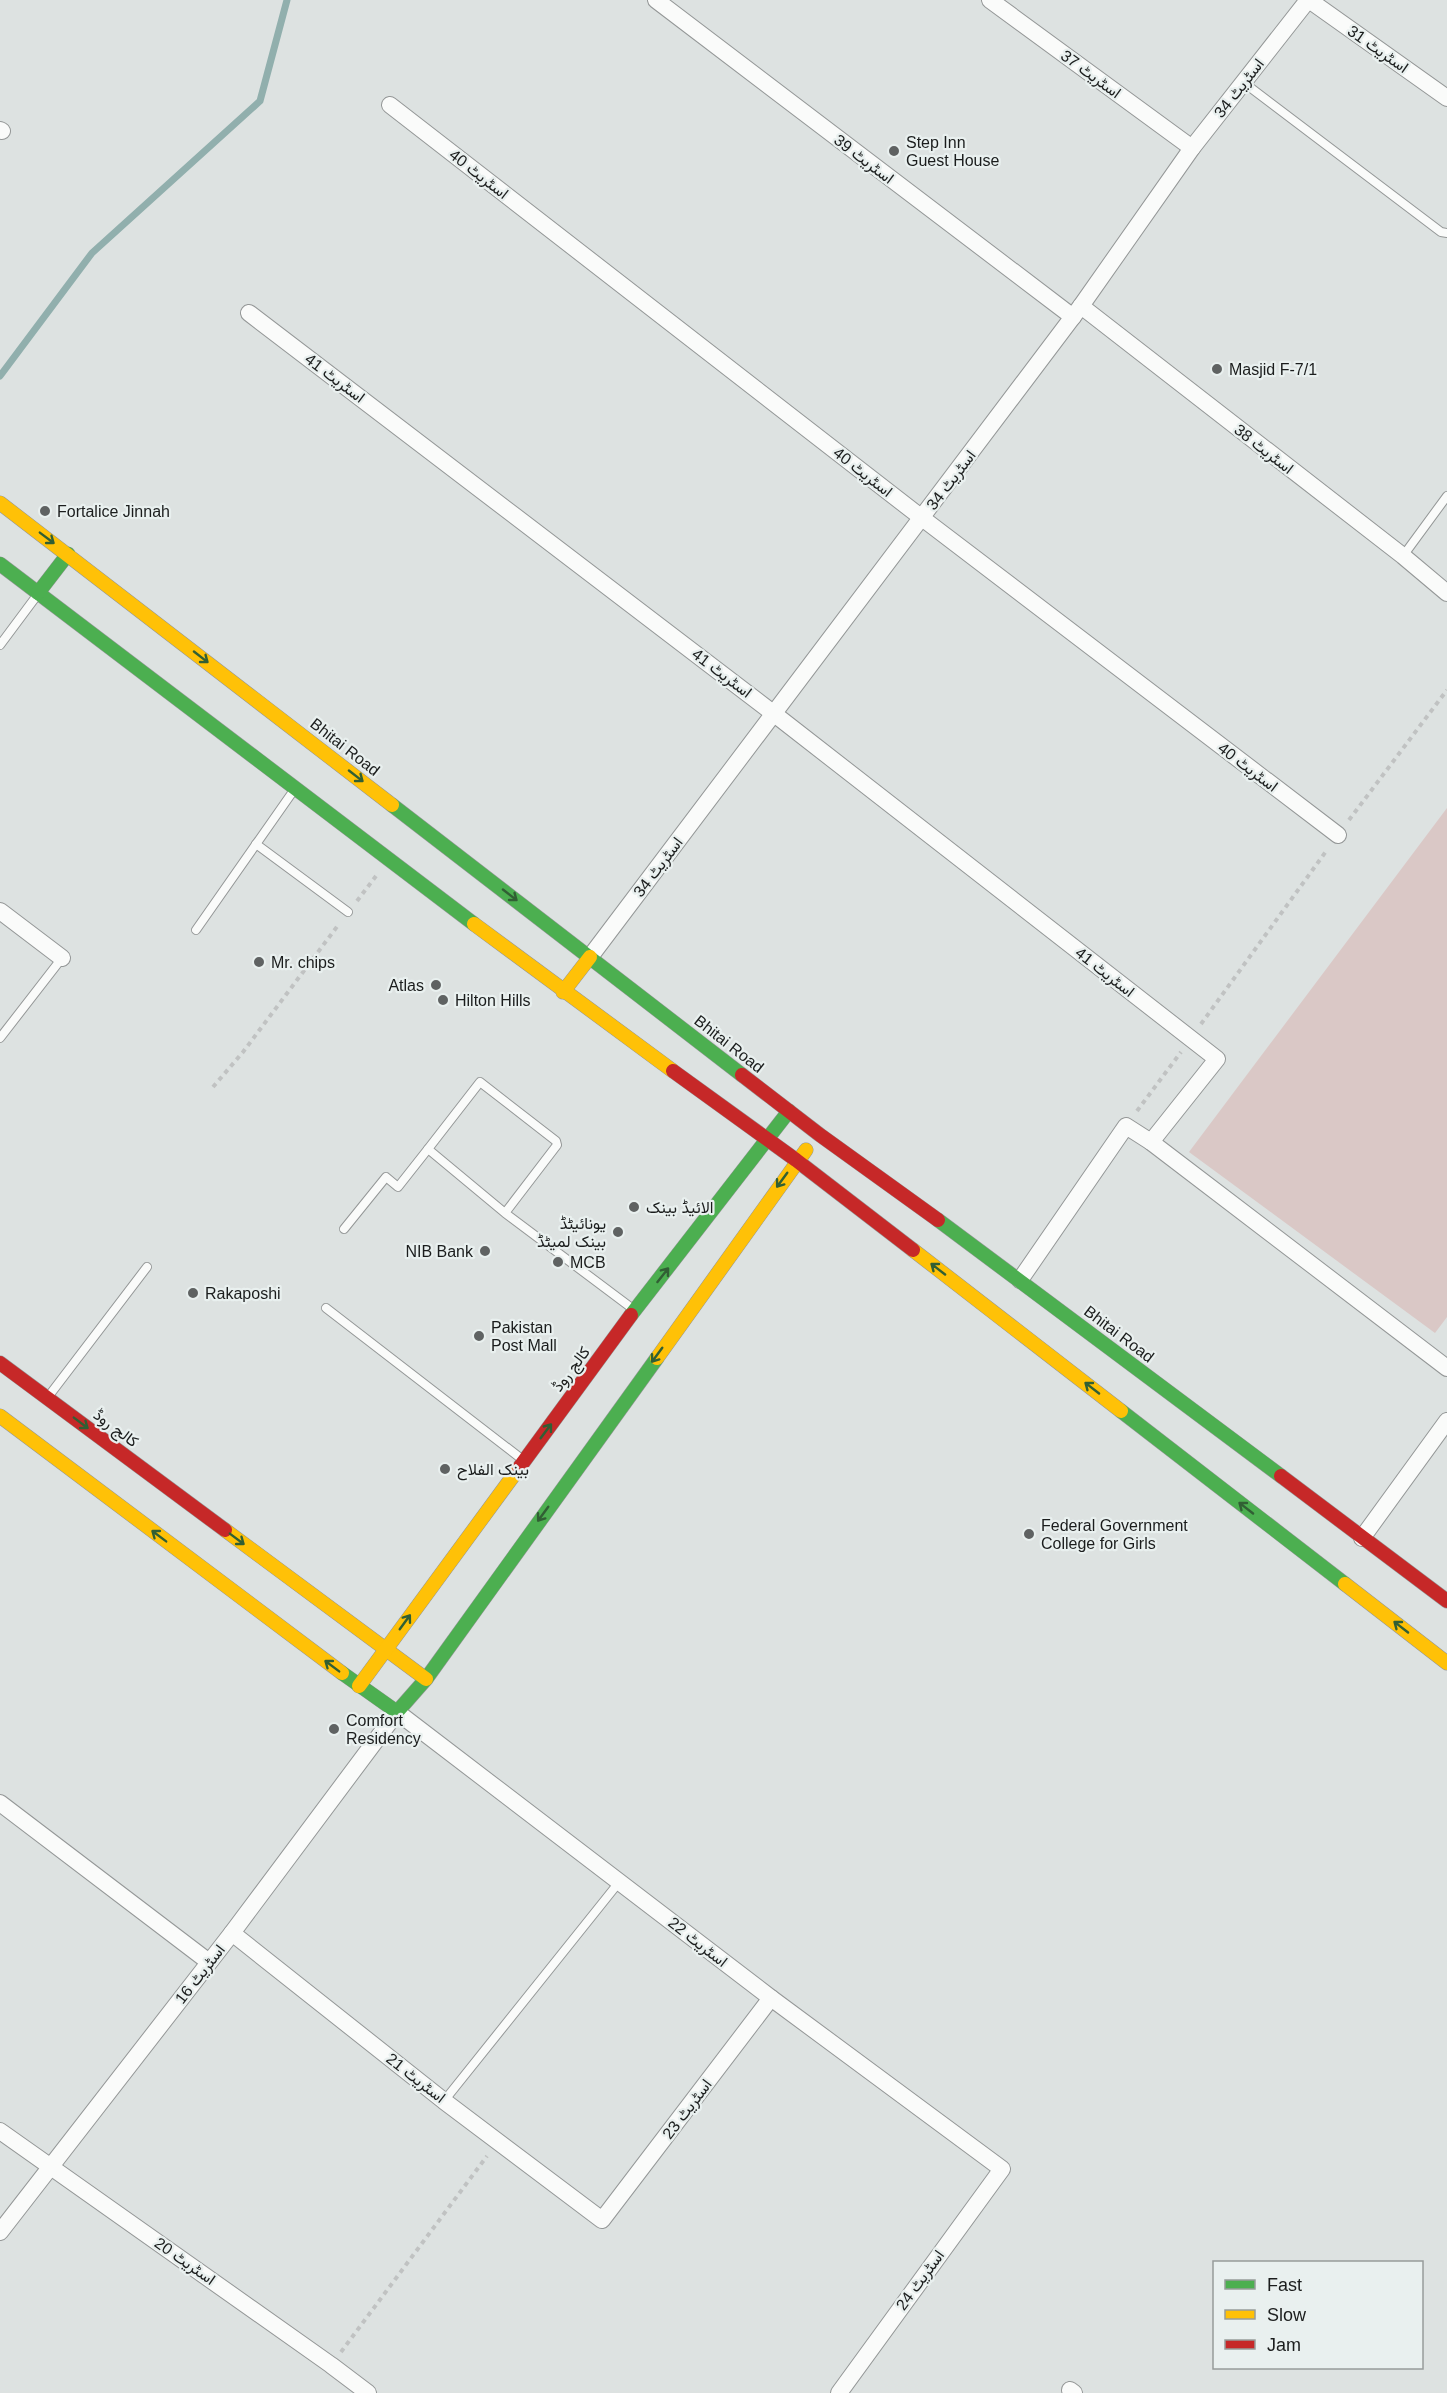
<svg xmlns="http://www.w3.org/2000/svg" width="1447" height="2393" font-family="Arial,Vazirmatn,sans-serif">
<style>
.green{fill:#dac8c6}
.lines{fill:none;stroke-linecap:round;stroke-linejoin:round}
.stream{stroke:#91afad;stroke-width:7}
.lane-casing{stroke:#949797;stroke-width:10}
.street-casing{stroke:#949797;stroke-width:18}
.fast-casing{stroke:#949797;stroke-width:15}
.slow-casing{stroke:#949797;stroke-width:15}
.jam-casing{stroke:#949797;stroke-width:15}
.path{stroke:#c0c2c2;stroke-width:4;stroke-dasharray:4.5 4.5;stroke-linecap:butt}
.lane{stroke:#fafbfa;stroke-width:8}
.street{stroke:#fafbfa;stroke-width:16}
.fast{stroke:#4caf50;stroke-width:14}
.slow{stroke:#ffc107;stroke-width:14}
.jam{stroke:#c62828;stroke-width:14}
.oneway{stroke:#315f34}
.poi-dot{fill:#5f6262;stroke:#e9f0ef;stroke-width:2}
.labels{text-anchor:middle;dominant-baseline:central;stroke-width:4.5;stroke-linejoin:round;paint-order:stroke}
.street-label{font-size:16px;fill:#1b1d1d;stroke:#e9f0ef}
.poi-label{font-size:16px;fill:#1b1d1d;stroke:#e9f0ef;text-anchor:start}
</style>
<rect width="100%" height="100%" fill="#dde2e1"/>
<polygon class="green" points="1447,808 1447,1317 1435,1333 1189,1152"/>
<g class="lines">
<polyline class="stream" points="0,376 92,253 260,101 287,0"/>
<defs>
<g id="lane">
<polyline points="1243,82 1441,232 1447,233"/>
<polyline points="1403,556 1447,496"/>
<polyline points="0,645 38,594"/>
<polyline points="256,844 348,912"/>
<polyline points="196,930 294,790"/>
<polyline points="0,1038 62,958"/>
<polyline points="505,1213 557,1145 556,1141 480,1082 428,1149 505,1213 633,1309"/>
<polyline points="344,1229 386,1177 398,1187 428,1149"/>
<polyline points="326,1308 523,1460"/>
<polyline points="48,1397 147,1267"/>
<polyline points="444,2101 620,1881"/>
</g>
<g id="street">
<polyline points="656,0 1073,317"/>
<polyline points="990,0 1192,148"/>
<polyline points="1309,0 1447,98"/>
<polyline points="390,105 922,518 1338,835"/>
<polyline points="0,130 2,131"/>
<polyline points="1081,306 1403,556 1447,593"/>
<polyline points="249,313 773,713 1217,1059 1151,1142"/>
<polyline points="0,911 62,958"/>
<polyline points="590,957 1081,306 1192,148 1308,0"/>
<polyline points="1020,1280 1126,1126 1151,1142 1447,1368"/>
<polyline points="1362,1538 1447,1421"/>
<polyline points="0,1803 209,1962"/>
<polyline points="232,1933 444,2101 602,2220 771,1998"/>
<polyline points="0,2131 331,2365 368,2393"/>
<polyline points="0,2232 232,1933 397,1712 771,1998 1002,2169 839,2393"/>
<polyline points="1070,2390 1074,2393"/>
</g>
<g id="fast">
<polyline points="0,564 474,924"/>
<polyline points="38,593 68,554"/>
<polyline points="392,805 742,1075"/>
<polyline points="938,1220 1281,1476"/>
<polyline points="631,1315 789,1111"/>
<polyline points="1121,1411 1345,1584"/>
<polyline points="342,1673 397,1712 426,1679 657,1358"/>
</g>
<g id="slow">
<polyline points="0,503 392,805"/>
<polyline points="474,924 673,1071"/>
<polyline points="563,992 590,957"/>
<polyline points="913,1250 1121,1411"/>
<polyline points="657,1358 806,1150"/>
<polyline points="0,1416 342,1673"/>
<polyline points="225,1530 426,1679"/>
<polyline points="1345,1584 1447,1663"/>
<polyline points="359,1686 519,1468"/>
</g>
<g id="jam">
<polyline points="673,1071 796,1160 913,1250"/>
<polyline points="742,1075 820,1135 938,1220"/>
<polyline points="0,1363 225,1530"/>
<polyline points="519,1468 631,1315"/>
<polyline points="1281,1476 1447,1601"/>
</g>
</defs>
<use href="#lane" class="lane-casing"/>
<use href="#street" class="street-casing"/>
<use href="#fast" class="fast-casing"/>
<use href="#slow" class="slow-casing"/>
<use href="#jam" class="jam-casing"/>
<g class="path">
<polyline points="1349,820 1447,690"/>
<polyline points="357,901 376,876"/>
<polyline points="1201,1024 1327,850"/>
<polyline points="213,1087 243,1052 339,924"/>
<polyline points="1137,1111 1181,1052"/>
<polyline points="341,2352 487,2156"/>
</g>
<use href="#lane" class="lane"/>
<use href="#street" class="street"/>
<use href="#fast" class="fast"/>
<use href="#slow" class="slow"/>
<use href="#jam" class="jam"/>
</g>
<defs><path id="oneway-shaft" d="M-6 0H5M1.5-3L5.5 0L1.5 3" fill="none" stroke-width="1.6" stroke-linecap="round" stroke-linejoin="round" transform="scale(1.5)"/></defs>
<g class="oneway">
<use href="#oneway-shaft" transform="translate(47 538) rotate(37)"/>
<use href="#oneway-shaft" transform="translate(201 657) rotate(38)"/>
<use href="#oneway-shaft" transform="translate(356 776) rotate(38)"/>
<use href="#oneway-shaft" transform="translate(510 895) rotate(38)"/>
<use href="#oneway-shaft" transform="translate(782 1180) rotate(126)"/>
<use href="#oneway-shaft" transform="translate(938 1269) rotate(-142)"/>
<use href="#oneway-shaft" transform="translate(663 1275) rotate(-52)"/>
<use href="#oneway-shaft" transform="translate(657 1355) rotate(126)"/>
<use href="#oneway-shaft" transform="translate(1092 1388) rotate(-142)"/>
<use href="#oneway-shaft" transform="translate(81 1423) rotate(37)"/>
<use href="#oneway-shaft" transform="translate(546 1431) rotate(-53)"/>
<use href="#oneway-shaft" transform="translate(1246 1508) rotate(-142)"/>
<use href="#oneway-shaft" transform="translate(543 1514) rotate(126)"/>
<use href="#oneway-shaft" transform="translate(159 1536) rotate(-143)"/>
<use href="#oneway-shaft" transform="translate(237 1539) rotate(37)"/>
<use href="#oneway-shaft" transform="translate(405 1622) rotate(-54)"/>
<use href="#oneway-shaft" transform="translate(1401 1627) rotate(-142)"/>
<use href="#oneway-shaft" transform="translate(332 1666) rotate(-143)"/>
</g>
<g class="poi-dot">
<circle cx="894" cy="151" r="6"/>
<circle cx="1217" cy="369" r="6"/>
<circle cx="45" cy="511" r="6"/>
<circle cx="259" cy="962" r="6"/>
<circle cx="436" cy="985" r="6"/>
<circle cx="443" cy="1000" r="6"/>
<circle cx="634" cy="1207" r="6"/>
<circle cx="618" cy="1232" r="6"/>
<circle cx="485" cy="1251" r="6"/>
<circle cx="558" cy="1262" r="6"/>
<circle cx="193" cy="1293" r="6"/>
<circle cx="479" cy="1336" r="6"/>
<circle cx="445" cy="1469" r="6"/>
<circle cx="1029" cy="1534" r="6"/>
<circle cx="334" cy="1729" r="6"/>
</g>
<g class="labels">
<g class="street-label">
<text transform="translate(1378 49) rotate(35)">اسٹریٹ 31</text>
<text transform="translate(1091 74) rotate(36)">اسٹریٹ 37</text>
<text transform="translate(1239 88) rotate(-52)">اسٹریٹ 34</text>
<text transform="translate(864 159) rotate(37)">اسٹریٹ 39</text>
<text transform="translate(479 174) rotate(38)">اسٹریٹ 40</text>
<text transform="translate(335 378) rotate(37)">اسٹریٹ 41</text>
<text transform="translate(1264 449) rotate(38)">اسٹریٹ 38</text>
<text transform="translate(863 472) rotate(38)">اسٹریٹ 40</text>
<text transform="translate(951 480) rotate(-53)">اسٹریٹ 34</text>
<text transform="translate(722 673) rotate(37)">اسٹریٹ 41</text>
<text transform="translate(345 747) rotate(38)">Bhitai Road</text>
<text transform="translate(1248 767) rotate(37)">اسٹریٹ 40</text>
<text transform="translate(658 867) rotate(-53)">اسٹریٹ 34</text>
<text transform="translate(1105 972) rotate(38)">اسٹریٹ 41</text>
<text transform="translate(729 1044) rotate(38)">Bhitai Road</text>
<text transform="translate(1119 1334) rotate(37)">Bhitai Road</text>
<text transform="translate(571 1369) rotate(-53)">کالج روڈ</text>
<text transform="translate(116 1428) rotate(37)">کالج روڈ</text>
<text transform="translate(698 1942) rotate(38)">اسٹریٹ 22</text>
<text transform="translate(200 1974) rotate(-52)">اسٹریٹ 16</text>
<text transform="translate(416 2078) rotate(38)">اسٹریٹ 21</text>
<text transform="translate(687 2109) rotate(-53)">اسٹریٹ 23</text>
<text transform="translate(185 2261) rotate(35)">اسٹریٹ 20</text>
<text transform="translate(920 2280) rotate(-54)">اسٹریٹ 24</text>
</g>
<g class="poi-label">
<text x="906" y="142">Step Inn<tspan x="906" dy="18">Guest House</tspan></text>
<text x="1229" y="369">Masjid F-7/1</text>
<text x="57" y="511">Fortalice Jinnah</text>
<text x="271" y="962">Mr. chips</text>
<text x="424" y="985" text-anchor="end">Atlas</text>
<text x="455" y="1000">Hilton Hills</text>
<text x="646" y="1207">الائیڈ بینک</text>
<text x="606" y="1223" text-anchor="end">یونائیٹڈ<tspan x="606" dy="18">بینک لمیٹڈ</tspan></text>
<text x="473" y="1251" text-anchor="end">NIB Bank</text>
<text x="570" y="1262">MCB</text>
<text x="205" y="1293">Rakaposhi</text>
<text x="491" y="1327">Pakistan<tspan x="491" dy="18">Post Mall</tspan></text>
<text x="457" y="1469">بینک الفلاح</text>
<text x="1041" y="1525">Federal Government<tspan x="1041" dy="18">College for Girls</tspan></text>
<text x="346" y="1720">Comfort<tspan x="346" dy="18">Residency</tspan></text>
</g>
</g>
<rect x="1213" y="2261" width="210" height="108" fill="#e9f0ef" stroke="#979c9b" stroke-width="1.5"/>
<rect x="1225" y="2280" width="30" height="9" fill="#4caf50" stroke="#979c9b" stroke-width="1.5"/>
<text x="1267" y="2291" font-size="18" fill="#1b1d1d">Fast</text>
<rect x="1225" y="2310" width="30" height="9" fill="#ffc107" stroke="#979c9b" stroke-width="1.5"/>
<text x="1267" y="2321" font-size="18" fill="#1b1d1d">Slow</text>
<rect x="1225" y="2340" width="30" height="9" fill="#c62828" stroke="#979c9b" stroke-width="1.5"/>
<text x="1267" y="2351" font-size="18" fill="#1b1d1d">Jam</text>
</svg>
